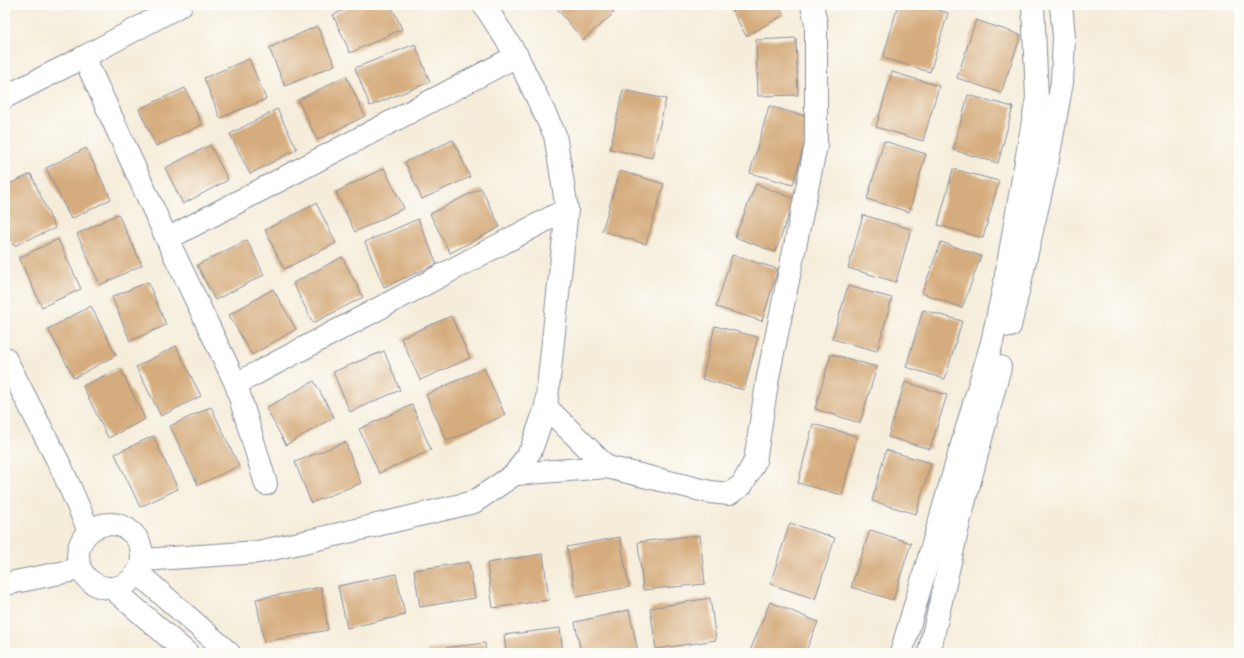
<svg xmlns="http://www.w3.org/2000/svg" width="1244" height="658" font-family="Cardo,serif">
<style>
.building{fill:#d5ac7d}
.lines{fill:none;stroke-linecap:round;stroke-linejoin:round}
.minor-casing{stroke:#888e9c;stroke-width:24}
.minor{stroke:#fff;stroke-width:22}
</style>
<rect width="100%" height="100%" fill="#fdfcf7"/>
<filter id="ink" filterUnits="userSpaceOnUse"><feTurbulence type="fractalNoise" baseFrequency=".025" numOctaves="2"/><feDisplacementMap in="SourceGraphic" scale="8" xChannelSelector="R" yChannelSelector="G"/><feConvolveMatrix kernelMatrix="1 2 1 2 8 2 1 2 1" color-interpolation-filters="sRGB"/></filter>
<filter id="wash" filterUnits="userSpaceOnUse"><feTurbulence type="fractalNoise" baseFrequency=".012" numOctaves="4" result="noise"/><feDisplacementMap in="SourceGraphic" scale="16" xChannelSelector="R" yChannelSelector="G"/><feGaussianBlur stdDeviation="0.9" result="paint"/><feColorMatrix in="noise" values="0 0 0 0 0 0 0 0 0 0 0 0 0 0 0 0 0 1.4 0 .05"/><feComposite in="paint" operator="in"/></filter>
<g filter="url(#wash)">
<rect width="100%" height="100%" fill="#f5edda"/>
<g id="blocks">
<g class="building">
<polygon points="355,5 391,5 402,29 350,53 333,15"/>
<polygon points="554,5 607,5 614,13 583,40"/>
<polygon points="729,5 778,5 784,15 746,36"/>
<polygon points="898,5 921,5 948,13 930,72 883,58"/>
<polygon points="976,20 1021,35 1001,93 957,78"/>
<polygon points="317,26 335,65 285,86 269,48"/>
<polygon points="796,38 798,95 758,96 756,40"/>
<polygon points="415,44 430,82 370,106 355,68"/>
<polygon points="249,59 266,99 220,118 204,78"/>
<polygon points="892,72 939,86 923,141 876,127"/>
<polygon points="346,76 365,116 317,140 298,100"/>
<polygon points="185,88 202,125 156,146 139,109"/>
<polygon points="623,90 666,99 652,158 610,149"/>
<polygon points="968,95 1013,107 998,163 953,150"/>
<polygon points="769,106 811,118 793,185 750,173"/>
<polygon points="277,109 297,149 250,174 230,134"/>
<polygon points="453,140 470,177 422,199 405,162"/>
<polygon points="884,141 926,154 909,212 867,199"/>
<polygon points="210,145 228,180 183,204 165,168"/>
<polygon points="86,148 111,199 71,219 46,168"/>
<polygon points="384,168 404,208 355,232 336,192"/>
<polygon points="953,169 999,181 983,238 938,225"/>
<polygon points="620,171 664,184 646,244 602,231"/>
<polygon points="31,174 55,228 14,246 5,226 5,186"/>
<polygon points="756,184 795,199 775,252 735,237"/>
<polygon points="481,188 500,227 450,253 430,214"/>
<polygon points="316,203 336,243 284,269 265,230"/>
<polygon points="118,214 142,265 100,285 77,234"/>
<polygon points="863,215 911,229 896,282 848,268"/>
<polygon points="418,219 437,264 384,287 365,242"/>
<polygon points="58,239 81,289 42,307 19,258"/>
<polygon points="247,240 264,275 215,300 197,265"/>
<polygon points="941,242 981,256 962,308 922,293"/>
<polygon points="732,255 778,269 762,321 716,307"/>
<polygon points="342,257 363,297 313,323 293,283"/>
<polygon points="148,282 166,325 130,341 112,297"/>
<polygon points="848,286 892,298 877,351 832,339"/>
<polygon points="273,289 296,329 252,355 229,315"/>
<polygon points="91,306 116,355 74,378 48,329"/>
<polygon points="923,310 962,321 945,379 906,367"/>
<polygon points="451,316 470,358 420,380 401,338"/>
<polygon points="715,326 758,337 744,390 702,379"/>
<polygon points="176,346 201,396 161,416 136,367"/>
<polygon points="384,351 400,390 350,412 333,372"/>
<polygon points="831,354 877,367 860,423 815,409"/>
<polygon points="120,368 145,419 108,438 83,386"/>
<polygon points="484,368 505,415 447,441 426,395"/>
<polygon points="314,381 334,417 286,445 266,408"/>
<polygon points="905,382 947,395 930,449 888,437"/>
<polygon points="412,405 431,450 379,473 359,429"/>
<polygon points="211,407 239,466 198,485 170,426"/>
<polygon points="813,424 857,436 842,495 798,483"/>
<polygon points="153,436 178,489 140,507 115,454"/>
<polygon points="345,442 361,483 311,503 295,462"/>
<polygon points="886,450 931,463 916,514 872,501"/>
<polygon points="790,523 835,538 815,599 770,584"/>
<polygon points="870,530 911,543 893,600 851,587"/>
<polygon points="700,535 705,584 643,590 638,542"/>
<polygon points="620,537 629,587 576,597 567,547"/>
<polygon points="543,554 549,600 493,608 487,563"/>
<polygon points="469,562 475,598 420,607 414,570"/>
<polygon points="396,574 405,615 347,628 338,586"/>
<polygon points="321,587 328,630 264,642 256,599"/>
<polygon points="710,598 716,640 656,649 650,608"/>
<polygon points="770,602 818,622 805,653 754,653 750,651"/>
<polygon points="629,610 638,652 581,653 575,622"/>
<polygon points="560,628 563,653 506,653 504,635"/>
<polygon points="485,643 486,653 427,653 427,650"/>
</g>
</g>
</g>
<g filter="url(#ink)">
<use href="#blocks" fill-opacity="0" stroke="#888e9c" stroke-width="1"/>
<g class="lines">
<defs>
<g id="minor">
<polyline points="84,57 167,239 236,384 266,484"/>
<polyline points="5,97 84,57 181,5"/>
<polyline points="167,239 517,56"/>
<polyline points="1010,326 1046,170 1062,82 1064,37 1061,5"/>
<polyline points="5,358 61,467 89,531"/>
<polyline points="236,384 567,209"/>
<polyline points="546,407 607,467"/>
<polyline points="515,474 607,467 710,492 729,494 742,485 755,461 768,377 816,145 816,23 812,5"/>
<circle cx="110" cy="556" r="32"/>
<polyline points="143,560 258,552 322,538 474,502 515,474 531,450 546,407 567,209 555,135 517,56 484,5"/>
<polyline points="138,573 229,653"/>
<polyline points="5,584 80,569"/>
<polyline points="113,589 187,653"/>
<polyline points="901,653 992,342 1004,287 1037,98 1033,5"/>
<polyline points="929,653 960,518 1000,367"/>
</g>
</defs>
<use href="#minor" class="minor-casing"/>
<use href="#minor" class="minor"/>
</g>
</g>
<rect width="1244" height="658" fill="none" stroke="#fdfcf7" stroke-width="20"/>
</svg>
